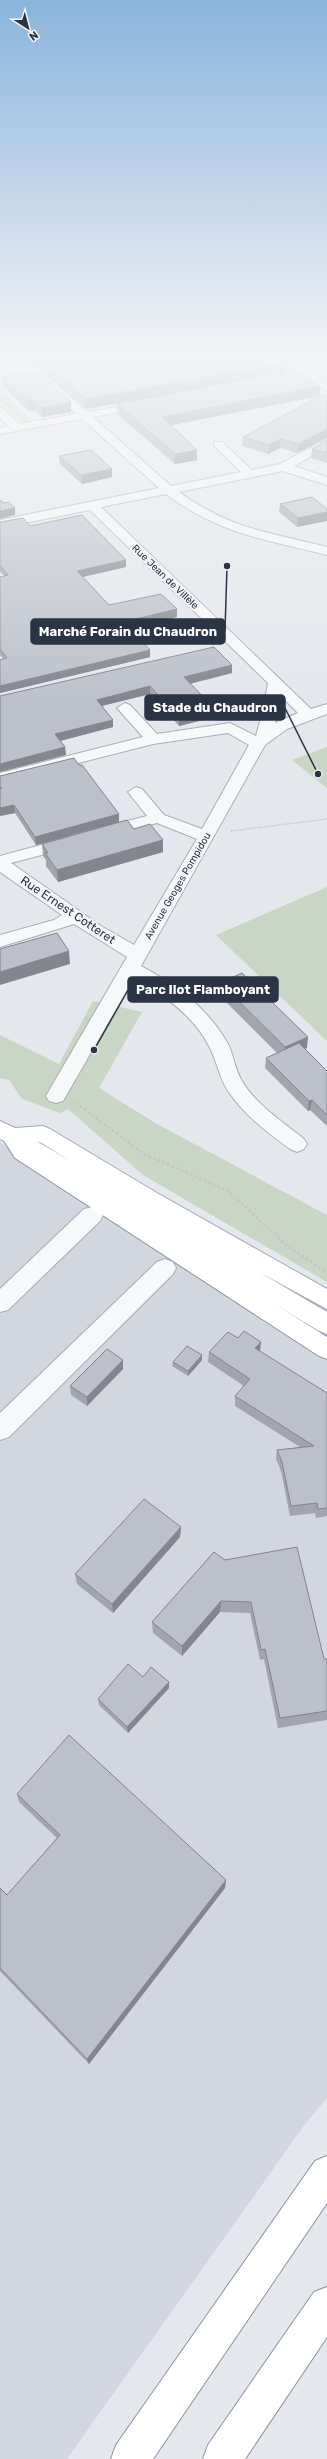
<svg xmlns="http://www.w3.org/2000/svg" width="327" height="2459" font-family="Rubik,sans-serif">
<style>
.built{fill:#d2d6de}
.green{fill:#c9d6c5}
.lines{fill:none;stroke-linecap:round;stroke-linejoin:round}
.minor-casing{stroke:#a9aeb7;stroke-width:2}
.major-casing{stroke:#a3abb8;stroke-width:2}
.highway-casing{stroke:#8b94a3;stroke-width:2}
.path-far1{stroke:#c2c5cb;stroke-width:1.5;stroke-dasharray:1.5 1.5;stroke-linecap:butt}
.path{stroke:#c2c5cb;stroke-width:2.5;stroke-dasharray:2.5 2.5;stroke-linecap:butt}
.minor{fill:#f7f8fa;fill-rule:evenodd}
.major{fill:#fff;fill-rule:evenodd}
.highway{fill:#fff;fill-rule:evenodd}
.wall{fill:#a1a5ae}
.shaded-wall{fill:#83868d}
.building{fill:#bbc0ca;stroke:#83868d}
.labels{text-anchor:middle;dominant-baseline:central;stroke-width:4;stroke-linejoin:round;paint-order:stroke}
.far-street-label{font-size:10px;fill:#2b3445;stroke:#f4f6f9}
.street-label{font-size:12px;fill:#2b3445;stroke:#f4f6f9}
.leader{fill:none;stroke:#2b3445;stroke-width:1.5}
.callout-dot{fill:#2b3445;stroke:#f4f6f9;stroke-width:1.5}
.callout{fill:#2b3445;stroke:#2b3445;stroke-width:1.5}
.callout-label{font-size:13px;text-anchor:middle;font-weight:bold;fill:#fff}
</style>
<rect width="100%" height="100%" fill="#e4e7ec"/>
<polygon class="built" points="0,1142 327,1347 327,2098 305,2124 67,2459 0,2459"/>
<g class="green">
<polygon points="6,396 32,421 22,423 0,401 0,397"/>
<polygon points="327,747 327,788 292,760"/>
<polygon points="327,887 327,1041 216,935"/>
<polygon points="93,1001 142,1012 99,1088 157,1124 327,1215 327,1282 143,1175 68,1109 60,1113 22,1099 9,1080 0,1078 0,1035 59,1064"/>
</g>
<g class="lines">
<defs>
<g id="minor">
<path d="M12,357h11l64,55 63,-10v4l-57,11 78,69 70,-14 -27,-26v-4h8l30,28 28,-6 47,-25v8l-33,19 33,11v8l-44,-14 -104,21c51,37 89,40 148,55v8c-63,-16 -106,-20 -161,-61l-65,13 210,202 16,-5v10l-40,15 -22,16 -124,221c35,19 67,42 87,78 6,12 7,26 14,37 14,24 41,41 62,58l3,5 -3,5 -7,3 -7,-3c-23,-17 -46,-34 -62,-58 -9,-14 -11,-30 -19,-45 -15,-30 -46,-52 -75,-68l-71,123 -7,2 -7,-2 -3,-5 81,-139 -53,-33 -74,23v-12l54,-15 8,-5 -62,-43v-16l70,-19 6,1 2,4 -2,4 -65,17 90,63 33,19 63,-106 -40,-16 -56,15 -6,-1 -2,-4 2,-4 52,-13 -19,-24 8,-5 6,2 22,26 38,14 47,-84 -21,-12 -75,11 -153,39v-10l143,-36 -26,-29 8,-5 5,2 27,29 73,-11 26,13 7,-26 5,-27 -178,-173 -90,18v-8l159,-32 -77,-69 -82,15v-6l8,-2 -8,-8v-10l4,1 15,15 57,-10zM281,696l17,17 -23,10z"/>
<polygon points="327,366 327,372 315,375 327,383 327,391 304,377 273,384 268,381 269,379"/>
<polygon points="92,1207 100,1209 103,1215 100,1221 8,1310 0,1312 0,1289 84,1209"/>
<polygon points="165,1259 173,1262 176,1268 173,1274 9,1437 0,1440 0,1413 157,1262"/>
</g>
<path id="major" d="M0,1121l15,7 28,-2 7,3 107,64 170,96v20l-68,-37 68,40v22l-8,-3 -315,-190 -4,-2zM38,1142h2l32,20z"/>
<g id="highway">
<polygon points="11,1128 18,1131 29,1148 327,1337 327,1359 319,1356 15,1158 1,1136 4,1131"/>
<polygon points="327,2156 327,2203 153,2459 111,2459 116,2445 315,2161"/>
<polygon points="327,2287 327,2337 245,2459 203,2459 208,2445 314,2292"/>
</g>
</defs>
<use href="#minor" class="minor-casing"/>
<use href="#major" class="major-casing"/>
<use href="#highway" class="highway-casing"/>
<polyline class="path-far1" points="231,831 327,819"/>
<polyline class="path" points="76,1103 144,1154 227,1190 285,1244 325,1272"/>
<use href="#minor" class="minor"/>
<use href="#major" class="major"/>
<use href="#highway" class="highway"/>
</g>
<g class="wall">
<polygon points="33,357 280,357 275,357 285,363 284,373 320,386 320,396 170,425 197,460 175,464 117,414 117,404 284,373 86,409 33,364"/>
<polygon points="2,377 71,412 42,417 34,410 28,411 3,386"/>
<polygon points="324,394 297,453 280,448 268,454 242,446 243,437"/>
<polygon points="327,440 327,463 311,458 312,449"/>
<polygon points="59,456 112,477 82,484 60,464"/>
<polygon points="312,497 297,527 279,512 280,504"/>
<polygon points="0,522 30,526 126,560 126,567 83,577 109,605 177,609 177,617 129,628 150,657 0,693 0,660 3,659 0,655 0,577 4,576 0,572"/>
<polygon points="232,673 190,684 215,709 215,717 179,726 150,694 102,706 113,727 60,741 65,747 66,755 0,696"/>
<polygon points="0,776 119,822 36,845 15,813 0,816"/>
<polygon points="134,829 163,840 163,852 58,882 46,866 46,860 43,856 42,844"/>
<polygon points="220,983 307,1048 305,1049 327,1071 327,1126 310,1110 308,1111 265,1068 266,1058 277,1053 219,995"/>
<polygon points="238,1338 327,1393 327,1516 316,1518 315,1513 290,1516 281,1471 276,1459 277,1450 300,1447 235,1406 235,1396 244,1386 208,1362 209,1352"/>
<polygon points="123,1360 123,1369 87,1406 71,1395 70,1386"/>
<polygon points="202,1360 188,1376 172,1366 173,1362"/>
<polygon points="181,1527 180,1537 113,1613 77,1584 75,1574"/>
<polygon points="214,1552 324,1659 327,1659 327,1720 278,1728 264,1659 260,1660 250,1613 220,1612 182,1656 153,1633 152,1622"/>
<polygon points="143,1677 169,1682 169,1688 128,1733 99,1705 98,1699"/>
<polygon points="17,1794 226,1880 225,1888 89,2064 0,1971 0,1888 7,1895 57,1838 19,1802"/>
</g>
<g class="shaded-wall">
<polygon points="285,363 284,373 86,409 86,399"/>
<polygon points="320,386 320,396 162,427 162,417"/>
<polygon points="33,400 34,410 28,411 28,401"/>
<polygon points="71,402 71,412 42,417 41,408"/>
<polygon points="327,429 327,438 297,453 298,444"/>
<polygon points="281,439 280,448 268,454 269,445"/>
<polygon points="197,450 197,460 175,464 175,454"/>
<polygon points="112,469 112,477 82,484 81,475"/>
<polygon points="15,508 15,515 0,519 0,511"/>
<polygon points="327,512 327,521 297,527 298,518"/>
<polygon points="126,560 126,567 77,578 77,571"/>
<polygon points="177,609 177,617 123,629 123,622"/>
<polygon points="150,650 150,657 0,693 0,686"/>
<polygon points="232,665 232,673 184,685 184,677"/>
<polygon points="150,686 150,694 97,707 97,700"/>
<polygon points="215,709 215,717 179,726 179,719"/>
<polygon points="113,720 113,727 56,742 55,734"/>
<polygon points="65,747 66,755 0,772 0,764"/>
<polygon points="14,805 15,813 0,816 0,808"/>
<polygon points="119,814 119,822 36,845 35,837"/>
<polygon points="163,840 163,852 58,882 57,870"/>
<polygon points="69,951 70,964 0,985 0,972"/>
<polygon points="308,1037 307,1048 283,1059 285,1047"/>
<polygon points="312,1100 310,1110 308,1111 309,1101"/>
<polygon points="261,1342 260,1352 255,1348"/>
<polygon points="202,1355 202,1360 188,1376 188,1371"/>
<polygon points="123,1360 123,1369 87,1406 87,1397"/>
<polygon points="181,1527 180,1537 113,1613 112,1604"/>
<polygon points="221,1601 220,1612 182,1656 182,1646"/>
<polygon points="169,1682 169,1688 128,1733 127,1727"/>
<polygon points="226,1880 225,1888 89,2064 87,2059"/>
</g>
<g class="building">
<polygon points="35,357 275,357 285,363 86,399"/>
<polygon points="296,370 320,386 162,417 197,450 175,454 117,404"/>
<polygon points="36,371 71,402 41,408 33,400 28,401 2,377"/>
<polygon points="324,394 327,396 327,429 298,444 281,439 269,445 243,437"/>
<polygon points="327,440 327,453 312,449"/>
<polygon points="91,450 112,469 81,475 59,456"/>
<polygon points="312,497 327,509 327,512 298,518 280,504"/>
<polygon points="0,500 4,503 9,502 15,508 0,511"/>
<polygon points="82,515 126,560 77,571 109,605 161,594 177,609 123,622 150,650 0,686 0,660 7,658 0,649 0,577 8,575 0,565 0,522 23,518 30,526"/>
<polygon points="214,647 232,665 184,677 215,709 179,719 150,686 97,700 113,720 55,734 65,747 0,764 0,696"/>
<polygon points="74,758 79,765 82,765 119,814 35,837 14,805 0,808 0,789 2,788 0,786 0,776"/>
<polygon points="127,820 134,829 150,824 163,840 57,870 45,853 48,853 42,844"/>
<polygon points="57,933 69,951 0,972 0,949"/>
<polygon points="242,973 308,1037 285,1047 220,983"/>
<polygon points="299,1043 327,1071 327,1115 312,1100 309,1101 266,1058"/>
<polygon points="244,1331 261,1342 255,1348 327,1393 327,1508 318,1509 317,1503 291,1506 282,1462 277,1450 314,1446 235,1396 250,1379 209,1352 228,1332 238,1338"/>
<polygon points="187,1346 202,1355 188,1371 173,1362"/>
<polygon points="107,1349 123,1360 87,1397 70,1386"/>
<polygon points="144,1499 181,1527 112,1604 75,1574"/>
<polygon points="297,1547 324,1659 327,1659 327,1711 280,1718 265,1649 261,1650 251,1602 221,1601 182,1646 152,1622 214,1552 225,1560"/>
<polygon points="128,1664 143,1677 151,1667 169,1682 127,1727 98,1699"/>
<polygon points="69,1735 226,1880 87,2059 0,1968 0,1888 7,1895 60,1835 17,1794"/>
</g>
<linearGradient id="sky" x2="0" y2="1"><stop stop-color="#8bb4dd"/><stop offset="0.51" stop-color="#f3f4f6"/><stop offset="1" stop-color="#f3f4f6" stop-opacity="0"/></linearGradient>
<rect width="327" height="701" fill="url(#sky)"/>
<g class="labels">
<g class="far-street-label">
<text transform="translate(165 577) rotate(44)">Rue Jean de Villèle</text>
<text transform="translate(178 886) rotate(-60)">Avenue Geoges Pompidou</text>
</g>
<g class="street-label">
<text transform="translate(68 910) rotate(34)">Rue Ernest Cotteret</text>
</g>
</g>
<path class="leader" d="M227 566L225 631M318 774L285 708M94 1050L128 990"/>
<g class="callout-dot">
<circle cx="227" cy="566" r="4"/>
<circle cx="318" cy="774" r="4"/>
<circle cx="94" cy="1050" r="4"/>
</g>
<g class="callout">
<rect x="31" y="619" width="194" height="25" rx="4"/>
<rect x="145" y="695" width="140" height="25" rx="4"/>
<rect x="128" y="977" width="150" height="25" rx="4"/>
</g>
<g class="callout-label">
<text x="128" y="636">Marché Forain du Chaudron</text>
<text x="215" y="712">Stade du Chaudron</text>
<text x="203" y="994">Parc Ilot Flamboyant</text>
</g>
<g transform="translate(28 28) rotate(144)" stroke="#f4f6f9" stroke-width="3" paint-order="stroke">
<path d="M0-3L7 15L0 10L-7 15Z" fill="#2b3445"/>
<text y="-6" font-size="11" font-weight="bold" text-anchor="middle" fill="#2b3445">N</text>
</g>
</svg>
